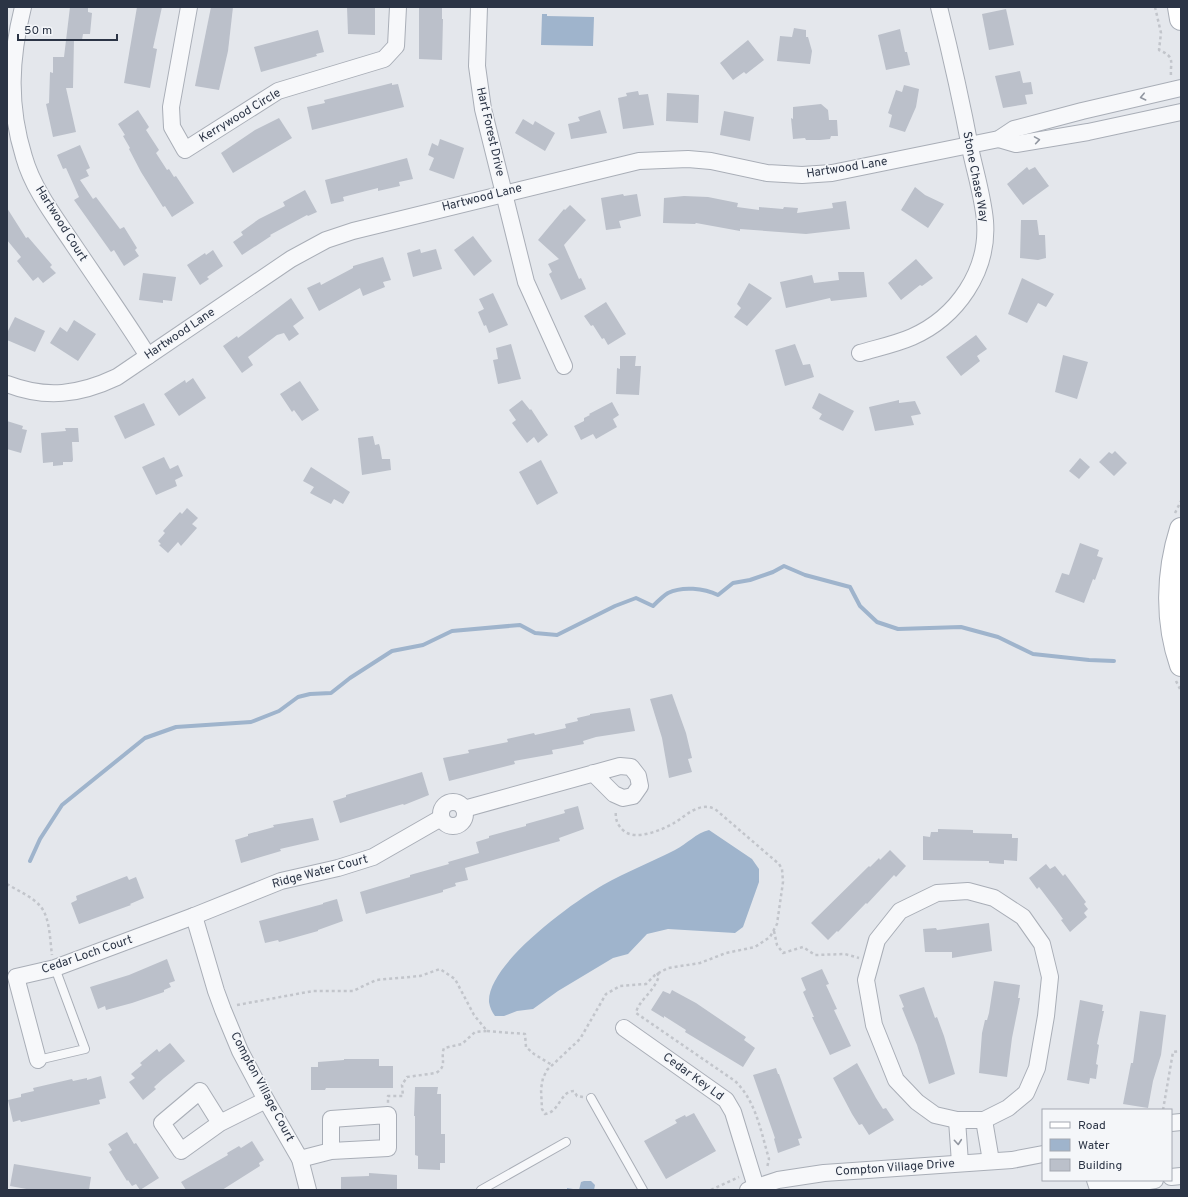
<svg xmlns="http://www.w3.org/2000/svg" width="1188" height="1197" font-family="Overpass,sans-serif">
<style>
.water{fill:#9fb4cc}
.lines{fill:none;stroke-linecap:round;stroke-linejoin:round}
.stream{stroke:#9fb4cc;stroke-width:4}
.building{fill:#bbc0ca}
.service-casing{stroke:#a9aeb7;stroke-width:10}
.minor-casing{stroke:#a9aeb7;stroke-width:18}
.secondary-casing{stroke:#a9aeb7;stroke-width:24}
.path{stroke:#c2c5cb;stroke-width:2.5;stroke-dasharray:3 3;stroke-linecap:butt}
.service{stroke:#f7f8fa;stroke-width:8}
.minor{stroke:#f7f8fa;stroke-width:16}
.secondary{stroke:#fff;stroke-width:22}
.oneway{stroke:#9196a0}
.labels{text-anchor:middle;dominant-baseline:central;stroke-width:3;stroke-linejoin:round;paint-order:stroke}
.street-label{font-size:12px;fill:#2b3445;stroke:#f4f6f9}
</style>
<rect width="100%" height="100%" fill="#e4e7ec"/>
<g class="water">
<polygon points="542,14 547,14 547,16 594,17 593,46 541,45"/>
<path d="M709,830l43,29 7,10v13l-16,45 -8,6 -67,-4 -21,5 -19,20 -15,4 -55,33 -25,18 -16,2 -13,5h-9c-3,-4 -5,-8 -6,-14 -2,-38 84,-100 114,-117 23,-13 48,-23 72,-35 12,-6 21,-17 34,-20z"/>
<polygon points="584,1181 591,1181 595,1185 594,1190 567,1190 567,1188 579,1190 581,1182"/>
</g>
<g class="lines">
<path class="stream" d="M30,861l10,-22 22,-34 83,-67 31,-11 75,-5 28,-11 19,-14 12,-3 21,-1 19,-15 42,-27 31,-6 29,-14 68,-6 15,8 22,2 58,-29 21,-8 17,8c4,-4 10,-10 15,-13 14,-7 36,-5 50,2l15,-12 17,-3 23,-8 11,-6 21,9 45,12 10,19 17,16 21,7 63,-2 37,10 35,17 56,6 25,1"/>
</g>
<g class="building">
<polygon points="70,7 88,7 88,12 92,13 90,34 83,34 82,40 74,39 73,88 66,88 76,132 53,137 46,104 49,103 50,72 53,73 53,57 64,57"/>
<polygon points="137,7 162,7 153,48 157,49 150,88 124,83"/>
<polygon points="211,7 233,7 228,51 219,90 195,86"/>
<polygon points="347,7 375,7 375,35 348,34"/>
<polygon points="419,7 442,7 442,19 443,19 442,60 419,59"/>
<polygon points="1006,9 1014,45 989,50 982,14"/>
<polygon points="794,28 806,30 806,37 808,37 812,51 810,64 777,61 780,36 792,37"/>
<polygon points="900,29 905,52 907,52 910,65 886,70 878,35"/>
<polygon points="318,30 324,52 316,54 317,56 261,72 254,47"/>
<polygon points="748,40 764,60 746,74 744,72 733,80 720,63"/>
<polygon points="1020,71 1023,83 1031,82 1033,94 1025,95 1027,104 1003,108 995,76"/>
<polygon points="392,83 392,85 398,84 404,107 312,130 307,107 325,103 324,100"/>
<polygon points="904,85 919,89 916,107 905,132 889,127 892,115 888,113 896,90 902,92"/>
<polygon points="638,91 639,95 648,94 654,125 623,129 618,98 627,96 626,93"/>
<polygon points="667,93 699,95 698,123 666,121"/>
<polygon points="821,104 828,110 829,120 837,120 838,136 831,136 830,139 820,140 806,140 805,138 793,139 791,118 793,119 793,107"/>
<polygon points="138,110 149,127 146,130 159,150 156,153 167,170 169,169 174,177 176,176 194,203 172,217 165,206 163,207 141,172 129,149 130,148 123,136 125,135 118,124"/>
<polygon points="600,110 607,133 571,139 568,124 580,121 578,117"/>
<polygon points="724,111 754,117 750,141 720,135"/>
<polygon points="279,118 292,138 233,173 221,153 255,130"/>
<polygon points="523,119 533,125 535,121 555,133 545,151 515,133"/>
<polygon points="440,139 464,148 454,179 429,170 434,158 428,155 432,143 438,146"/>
<polygon points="80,145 90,168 86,170 89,176 80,180 93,199 96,197 120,229 124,227 137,248 135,250 139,256 124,266 114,250 111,252 74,200 79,197 66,168 63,169 57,155"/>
<polygon points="407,158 413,179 399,182 400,186 378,191 378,188 343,197 344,201 331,204 325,180"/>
<polygon points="1027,167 1029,170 1035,167 1049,186 1023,205 1007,184"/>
<polygon points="915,187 925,195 944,204 928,228 901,210"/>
<polygon points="305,190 317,212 308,216 307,215 270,235 271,236 242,255 233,242 243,235 241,232 259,219 285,206 283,202"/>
<polygon points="623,194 624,196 637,194 641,216 619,221 621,228 606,230 601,198"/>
<polygon points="684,196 708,197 738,203 737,207 759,210 759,207 783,209 784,207 798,208 797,213 833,208 832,203 846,201 850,229 806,234 740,229 740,231 696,223 695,224 663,223 664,198"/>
<polygon points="570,205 586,220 564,245 579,279 581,278 586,289 561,300 549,274 552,272 548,264 559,259 538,240 564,209 565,210"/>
<polygon points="7,208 26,238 28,237 52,265 50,267 56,273 43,283 38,277 33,281 17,261 21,257 7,240"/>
<polygon points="1021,220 1037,220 1039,235 1045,235 1046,258 1038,260 1020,258"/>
<polygon points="473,236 492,261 474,276 454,250"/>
<polygon points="420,249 421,253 436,249 442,269 413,277 407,253"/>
<polygon points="213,250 223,266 207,277 209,279 200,285 187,265 205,253 206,255"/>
<polygon points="383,257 391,280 383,282 385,287 363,296 360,288 319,311 307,288 320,282 321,285 353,268 353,266"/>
<polygon points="916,259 933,278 922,286 920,285 901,300 888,283"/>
<polygon points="838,272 864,272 867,297 831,301 830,298 786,308 780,282 812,275 814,283 839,280"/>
<polygon points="143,273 176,277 172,301 163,300 163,303 139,300"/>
<polygon points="1022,278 1054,294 1046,307 1038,303 1027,323 1008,314"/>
<polygon points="749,283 772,298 747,326 734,317 741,308 737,304"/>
<polygon points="493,293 508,325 489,333 486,325 484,326 478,312 484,309 479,299"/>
<polygon points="291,298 304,318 293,326 299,334 289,341 284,333 277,335 248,357 253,365 242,373 223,346 237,336 238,338"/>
<polygon points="606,302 626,334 608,345 604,338 602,339 593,325 591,326 584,316"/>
<polygon points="15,317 45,331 35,352 7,340 7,333"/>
<polygon points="74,320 96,334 78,361 50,343 60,327 67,332"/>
<polygon points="976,335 987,349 977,356 980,361 961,376 946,357"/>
<polygon points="511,344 521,379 498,384 493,360 498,359 496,348"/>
<polygon points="795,344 803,365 810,364 814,377 785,386 775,350"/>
<polygon points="1063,355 1088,362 1077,399 1055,392"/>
<polygon points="620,356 636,356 635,366 641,366 639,395 616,394 617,368 620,369"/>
<polygon points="193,378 206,398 179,416 164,394 185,380 186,383"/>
<polygon points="300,381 319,410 302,421 294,410 292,412 280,394"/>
<polygon points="819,393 854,411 843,431 819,419 822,414 812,408"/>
<polygon points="522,400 530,410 531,409 548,435 538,443 534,437 527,443 512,423 516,420 509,410"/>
<polygon points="899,400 899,403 915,401 921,414 911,416 914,425 875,431 869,407"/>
<polygon points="612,402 619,415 613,419 617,427 596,439 593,434 581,440 574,426 584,421 584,418 590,415 589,414"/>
<polygon points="144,403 155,425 125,439 114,416"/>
<polygon points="7,421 23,426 22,429 27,430 21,453 7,449"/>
<polygon points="65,428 78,428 79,442 72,442 73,460 72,462 63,462 63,465 53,466 53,462 43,463 41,433 66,431"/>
<polygon points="373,436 375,445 379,444 380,447 382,459 390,459 391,470 362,475 358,438"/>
<polygon points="1115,451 1127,463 1114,476 1099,462 1109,452 1112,454"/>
<polygon points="164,457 170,469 178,465 183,476 175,480 177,486 156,495 142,467"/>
<polygon points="1080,458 1090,467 1079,479 1069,471"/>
<polygon points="541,460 558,493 537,505 519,472"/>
<polygon points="311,467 350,492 343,504 334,499 331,504 310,493 314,487 303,481"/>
<polygon points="187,508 198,518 192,524 197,528 181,546 178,542 168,553 159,545 161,544 158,541 165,533 163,531 180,512 182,514"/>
<polygon points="1080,543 1099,550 1097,556 1103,558 1095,580 1093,579 1084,603 1055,592 1062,573 1069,575"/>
<polygon points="672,694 686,733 692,758 688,759 692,772 669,778 662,738 650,699"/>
<polygon points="630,708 635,731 596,737 583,741 584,744 552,750 553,754 514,761 515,764 449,781 443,758 469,753 468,750 508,742 507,739 534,733 535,735 566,728 565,724 578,721 577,718 590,715 590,714"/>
<polygon points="422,772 429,795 404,805 403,804 340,823 333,801 346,797 346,795"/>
<polygon points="578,806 584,829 559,838 560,841 465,868 468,880 455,883 456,886 443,890 443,892 366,914 360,892 410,877 410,875 449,864 448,862 479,853 476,842 489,838 489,836 526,826 526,824 565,813 564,810"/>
<polygon points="313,818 319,840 280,849 281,851 241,863 235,840 248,836 248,834 274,827 273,825"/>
<polygon points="938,829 973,830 973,833 1012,834 1012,838 1018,838 1017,861 1004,860 1004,864 989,863 989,861 923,860 923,836 930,837 931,832 938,832"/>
<polygon points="890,850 906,866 896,877 894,875 867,904 866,903 838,932 837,931 828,940 811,923 869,866 870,867 879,858 880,860"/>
<polygon points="1046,864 1050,869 1055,866 1063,876 1065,874 1086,902 1084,904 1088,909 1084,913 1087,917 1070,932 1061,920 1063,919 1055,908 1039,887 1037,889 1029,878"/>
<polygon points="127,876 129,880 136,877 144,898 130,904 131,905 79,924 71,903 77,900 76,896"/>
<polygon points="337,899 343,921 318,930 318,931 279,942 278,940 265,943 259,921 323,904 323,903"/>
<polygon points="989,923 992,951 952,958 952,952 925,952 923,929 936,928 937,930"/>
<polygon points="167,959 175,981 169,983 171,987 164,990 164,992 132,1003 106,1010 105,1006 98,1009 90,987 129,975"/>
<polygon points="822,969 829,984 826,985 837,1009 834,1010 851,1046 830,1055 812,1017 814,1017 803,992 806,990 801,978"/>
<polygon points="994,981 1020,985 1018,998 1020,998 1012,1038 1007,1077 979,1073 982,1033 985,1020 987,1020 989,1013"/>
<polygon points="924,987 935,1018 937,1017 944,1036 955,1074 929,1084 917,1045 902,1008 904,1007 899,995"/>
<polygon points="672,990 696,1003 746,1037 744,1040 755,1048 743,1067 685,1032 686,1030 664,1016 664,1018 651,1010 663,991 670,994"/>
<polygon points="1080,1000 1103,1005 1102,1011 1104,1011 1097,1044 1099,1045 1096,1064 1098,1065 1096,1079 1090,1078 1089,1084 1067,1080"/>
<polygon points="1140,1011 1166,1015 1161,1055 1153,1081 1148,1108 1123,1104 1131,1063 1133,1063"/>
<polygon points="170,1043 185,1061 164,1078 154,1087 156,1089 143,1100 129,1082 135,1078 131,1074 142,1065 140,1063 157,1049 159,1052"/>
<polygon points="344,1059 379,1059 379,1066 393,1066 393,1088 326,1088 325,1090 311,1090 311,1067 318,1067 318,1062 344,1060"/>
<polygon points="857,1063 876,1098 883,1109 886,1108 894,1120 869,1135 862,1124 859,1125 852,1114 833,1078"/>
<polygon points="776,1068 778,1074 779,1074 802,1138 798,1139 800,1145 778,1153 774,1139 775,1138 753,1075"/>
<polygon points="101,1076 106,1098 99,1100 100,1104 21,1122 20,1120 13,1122 8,1100 21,1097 21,1094 34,1091 33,1088 72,1079 73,1081 87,1078 87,1080"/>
<polygon points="415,1087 438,1087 437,1094 441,1094 441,1134 445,1134 445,1163 440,1163 440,1170 418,1169 418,1156 415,1155 415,1116 414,1116"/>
<polygon points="694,1113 716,1151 666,1179 644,1141 677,1123 675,1120 685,1115 686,1117"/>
<polygon points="127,1132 134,1144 136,1143 159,1178 140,1190 136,1184 132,1186 128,1180 127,1181 109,1152 112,1150 108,1144"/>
<polygon points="252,1141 264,1160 259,1163 260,1166 222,1190 186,1190 181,1182 228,1155 227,1153 239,1146 241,1148"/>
<polygon points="14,1164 91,1177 89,1190 32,1190 10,1186"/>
<polygon points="369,1173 397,1175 397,1190 341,1190 341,1177 369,1176"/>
</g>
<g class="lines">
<defs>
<g id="service">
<polyline points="38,1060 85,1049 55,968"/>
<polyline points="591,1098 643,1190"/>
<polyline points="481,1190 566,1142"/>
</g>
<g id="minor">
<path d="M23,7c-13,52 -15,98 1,150 9,32 31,60 49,87 25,37 51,74 75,112"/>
<polyline points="189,7 171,107 172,127 185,150 278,91 384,59 396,46 398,7"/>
<polyline points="479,7 477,66 483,109 526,282 564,366"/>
<polyline points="999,139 1016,144 1088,132 1181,112"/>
<path d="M860,353c17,-5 36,-9 52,-16 45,-20 77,-66 73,-116 -2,-23 -9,-46 -14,-69 -9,-48 -20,-97 -32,-145"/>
<path d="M7,384c39,15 72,11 110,-7l174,-118 35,-19 27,-9 286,-70 49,-2 23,2 56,12 35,2 30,-2 167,-34 15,-10 68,-18 99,-23"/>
<circle cx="453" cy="814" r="12"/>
<polyline points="464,809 620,766 631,767 638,776 640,786 633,796 623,798 614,794 593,773"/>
<polygon points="968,891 994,898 1023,917 1042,944 1050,977 1046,1016 1037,1068 1026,1093 1008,1108 984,1120 957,1120 935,1115 917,1102 896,1080 874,1025 866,980 877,940 900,911 937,893"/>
<polyline points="194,916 216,991 223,1010 240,1051 266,1100 300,1159 308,1190"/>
<polyline points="624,1028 726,1100 733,1112 756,1187"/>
<polyline points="38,1060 16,977 55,968 194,916 281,881 338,868 373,857 441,818"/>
<polyline points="957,1120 960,1163"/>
<polyline points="984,1120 991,1161"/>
<polyline points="220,1123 200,1091 162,1123 181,1151 220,1123 266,1100"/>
<polyline points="1171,1123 1181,1122"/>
<polyline points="300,1159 331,1151 331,1119 388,1115 388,1148 331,1151"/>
<polyline points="1171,1177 1181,1176"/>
<polyline points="1095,1180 1098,1189 1155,1180"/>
<polyline points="748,1190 778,1180 824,1173 1012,1160 1043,1154"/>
</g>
<g id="secondary">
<polyline points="1179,7 1181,19"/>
<path d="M1181,529c-14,44 -15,93 0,136"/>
</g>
</defs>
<use href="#service" class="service-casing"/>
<use href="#minor" class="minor-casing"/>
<use href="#secondary" class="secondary-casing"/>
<g class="path">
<path d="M1155,7l6,26 -2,17c17,7 11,12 12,26"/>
<polyline points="1175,513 1181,501"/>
<polyline points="1176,681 1181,691"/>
<path d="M7,884c11,7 26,13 34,23 9,11 9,34 11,48"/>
<polyline points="774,931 777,945 783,953 803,947 815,955 845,954 859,958"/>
<path d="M657,973l2,3c-5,16 -21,25 -23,37l99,68c21,20 26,51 34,78l-2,9"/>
<path d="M237,1005l76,-14h40l23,-11 44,-4 20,-7 15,10 19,36 13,16 -12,1 -13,12 -18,4c-4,10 4,18 -8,25l-29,4 -5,8 1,11h-15v7"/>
<polyline points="487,1031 525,1034 526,1047 534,1054 552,1065"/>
<path d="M583,1097l-6,-1 -3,-5c-14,0 -14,21 -29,23l-3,-5 -1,-20 2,-11 4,-8 33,-31 26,-45 14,-8 26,-2 9,-9 13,-7 32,-5 26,-10 29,-6 15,-10 7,-13 6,-42 -1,-13 -3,-5 -64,-55c-7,-3 -13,-3 -21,1 -7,3 -13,9 -20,13 -12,7 -38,18 -50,8 -7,-6 -9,-12 -8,-21"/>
<polyline points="1163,1110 1173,1052 1181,1051"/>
<polyline points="711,1190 739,1177"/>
</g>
<use href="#service" class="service"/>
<use href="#minor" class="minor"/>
<use href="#secondary" class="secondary"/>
</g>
<defs><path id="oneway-chevron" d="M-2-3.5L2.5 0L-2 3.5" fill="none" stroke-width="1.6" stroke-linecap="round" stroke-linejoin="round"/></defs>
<g class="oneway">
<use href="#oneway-chevron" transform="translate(1143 97) rotate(167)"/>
<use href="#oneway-chevron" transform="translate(1037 140) rotate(-9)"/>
<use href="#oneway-chevron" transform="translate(958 1142) rotate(85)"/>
</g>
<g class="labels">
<g class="street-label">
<text transform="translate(240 116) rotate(-31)">Kerrywood Circle</text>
<text transform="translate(490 132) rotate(77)">Hart Forest Drive</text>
<text transform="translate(847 168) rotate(-9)">Hartwood Lane</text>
<text transform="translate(975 177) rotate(79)">Stone Chase Way</text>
<text transform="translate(482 198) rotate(-14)">Hartwood Lane</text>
<text transform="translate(61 224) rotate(58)">Hartwood Court</text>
<text transform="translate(180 334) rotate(-34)">Hartwood Lane</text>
<text transform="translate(320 872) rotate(-15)">Ridge Water Court</text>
<text transform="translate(87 955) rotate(-19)">Cedar Loch Court</text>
<text transform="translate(693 1077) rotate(36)">Cedar Key Ld</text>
<text transform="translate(262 1087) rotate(62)">Compton Village Court</text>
<text transform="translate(895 1168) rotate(-4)">Compton Village Drive</text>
</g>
</g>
<rect width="1188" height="1197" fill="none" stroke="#2b3445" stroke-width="16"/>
<rect x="1042" y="1109" width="130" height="72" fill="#f4f6f9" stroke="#a4a8b1"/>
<rect x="1050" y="1122" width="20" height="6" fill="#ffffff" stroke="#a4a8b1"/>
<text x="1078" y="1129" font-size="12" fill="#2b3445">Road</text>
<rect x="1050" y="1139" width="20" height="12" fill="#9fb4cc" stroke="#a4a8b1"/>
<text x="1078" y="1149" font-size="12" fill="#2b3445">Water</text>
<rect x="1050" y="1159" width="20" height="12" fill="#bbc0ca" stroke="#a4a8b1"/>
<text x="1078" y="1169" font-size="12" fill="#2b3445">Building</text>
<path d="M18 34v6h99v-6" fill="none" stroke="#2b3445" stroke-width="2"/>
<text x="24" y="34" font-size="12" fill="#2b3445" stroke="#f4f6f9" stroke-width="3" paint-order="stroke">50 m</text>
</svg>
